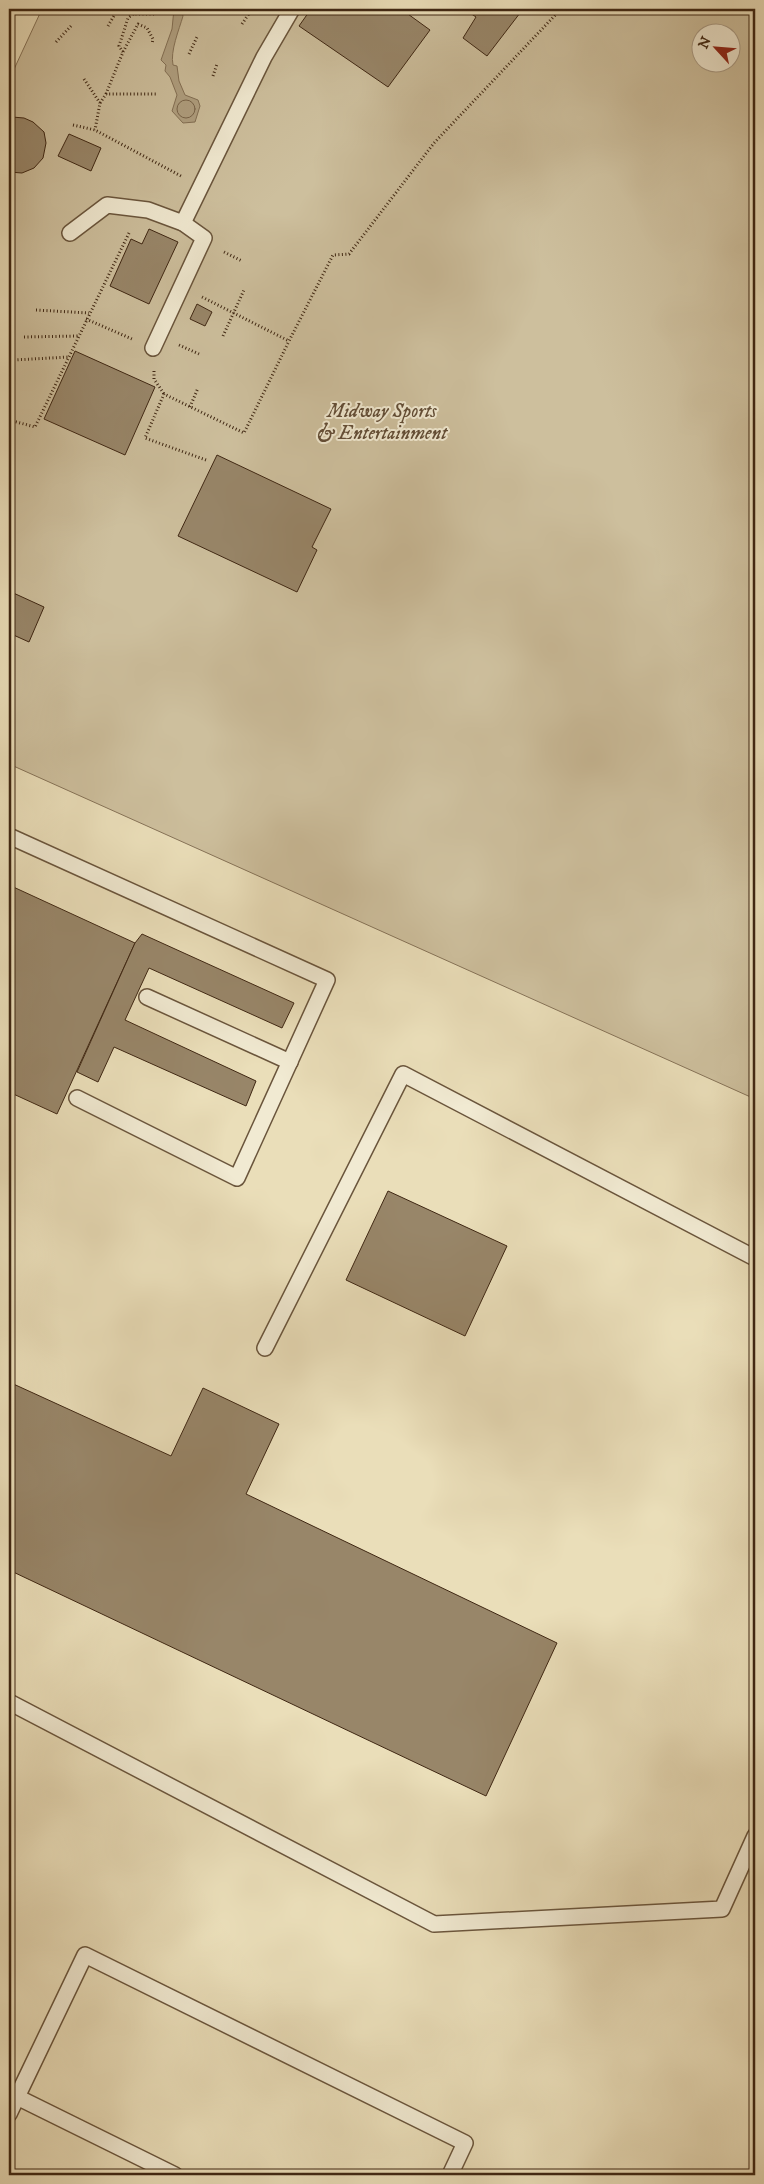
<svg xmlns="http://www.w3.org/2000/svg" width="764" height="2184" font-family="'IM FELL DW Pica',serif">
<style>
.green{fill:#cdbf9d;stroke:#867358;fill-rule:evenodd}
.water{fill:#b0a081;stroke:#837055}
.lines{fill:none;stroke-linecap:round;stroke-linejoin:round}
.shore{stroke:#78644a;stroke-width:1}
.building{fill:#988669;stroke:#3f2713}
.service-casing{stroke:#6a553c;stroke-width:18}
.path{stroke:#3f2713;stroke-width:3;stroke-dasharray:1 2.5;stroke-linecap:butt}
.service{stroke:#f1ead2;stroke-width:15}
.labels{text-anchor:middle;dominant-baseline:central;stroke-width:4;stroke-linejoin:round;paint-order:stroke}
.park-label{font-size:19px;font-style:italic;fill:#624d36;stroke:#f1ead2}
</style>
<rect width="100%" height="100%" fill="#eadeb9"/>
<filter id="stains"><feTurbulence type="fractalNoise" baseFrequency=".004" numOctaves="4"/><feColorMatrix values="0 0 0 0 .2 0 0 0 0 .09 0 0 0 0 .02 0 0 0 .5 -.17"/></filter>
<radialGradient id="worn" r=".72"><stop offset=".6" stop-color="#630" stop-opacity="0"/><stop offset="1" stop-color="#630" stop-opacity=".3"/></radialGradient>
<path class="green" d="M42,9h713v1090l-746,-335v-684zM702,32h30v30h-30z"/>
<path class="water" d="M174,9h7l2,7c-4,14 -13,35 -10,49l4,1 2,15 6,14 13,5 2,6 -5,16 -12,1 -11,-12 5,-16 -7,-18 -5,-6 1,-6 -5,-5 11,-31z"/>
<g class="lines">
<circle class="shore" cx="186" cy="109" r="9"/>
</g>
<g class="building">
<polygon points="311,9 401,9 430,30 388,87 299,26"/>
<polygon points="464,9 514,9 520,13 487,56 463,38 476,17"/>
<polygon points="12,117 24,118 33,122 44,132 46,143 43,158 34,168 22,173 9,172 9,118"/>
<polygon points="69,134 101,148 91,171 58,156"/>
<polygon points="149,229 178,242 149,304 110,286 131,239 142,244"/>
<polygon points="197,304 212,312 205,326 190,319"/>
<polygon points="75,351 155,387 125,455 44,419"/>
<polygon points="217,455 331,509 312,547 317,550 297,592 178,536"/>
<polygon points="9,591 44,607 29,642 9,633"/>
<polygon points="9,885 135,943 57,1114 9,1092"/>
<polygon points="142,934 294,1003 282,1028 149,968 125,1020 256,1081 246,1106 114,1047 98,1082 77,1072 135,943"/>
<polygon points="388,1191 507,1246 465,1336 346,1280"/>
<polygon points="9,1382 171,1456 203,1388 279,1424 246,1494 557,1643 486,1796 9,1570"/>
</g>
<g class="lines">
<defs>
<g id="service">
<polyline points="183,223 264,57 292,9"/>
<polyline points="70,233 107,205 148,210 183,223 204,238 153,348"/>
<polyline points="9,836 327,980 237,1178 77,1098"/>
<polyline points="147,997 290,1062"/>
<polyline points="265,1348 403,1074 755,1258"/>
<polyline points="9,1702 434,1924 722,1909 755,1836"/>
<polyline points="17,2097 85,1955 465,2143 450,2175"/>
<polyline points="9,2114 17,2097 175,2175"/>
</g>
</defs>
<use href="#service" class="service-casing"/>
<g class="path">
<polyline points="242,24 252,9"/>
<polyline points="108,26 118,9"/>
<polyline points="56,42 71,26"/>
<polyline points="123,52 119,46 128,18 133,14 154,14 165,9"/>
<polyline points="189,54 197,37"/>
<polyline points="213,76 217,64"/>
<polyline points="84,79 100,103 95,130"/>
<polyline points="106,94 123,52 138,24 147,28 153,39 152,44"/>
<polyline points="100,103 106,94 158,94"/>
<polyline points="73,125 95,130 181,176"/>
<polyline points="224,252 242,261"/>
<polyline points="202,297 289,341 333,255 349,254 434,143 561,9"/>
<polyline points="36,310 89,313"/>
<polyline points="86,319 132,339"/>
<polyline points="223,336 244,290"/>
<polyline points="24,337 78,336"/>
<polyline points="179,345 199,354"/>
<polyline points="14,360 69,357"/>
<polyline points="154,371 154,379 164,394"/>
<polyline points="190,407 198,388"/>
<polyline points="9,420 35,427 130,231"/>
<polyline points="206,460 145,438 164,394 244,433 289,341"/>
</g>
<use href="#service" class="service"/>
</g>
<g class="labels">
<g class="park-label">
<text x="382" y="411">Midway Sports<tspan x="382" dy="22">&amp; Entertainment</tspan></text>
</g>
</g>
<rect width="764" height="2184" fill="none" stroke="#eadeb9" stroke-width="30"/>
<rect x="10" y="10" width="744" height="2164" fill="none" stroke="#3f2713" stroke-width="2.5"/>
<rect x="15" y="15" width="734" height="2154" fill="none" stroke="#3f2713"/>
<g transform="translate(716 48) rotate(296)"><circle r="24" fill="#f1ead2" stroke="#aa9c86"/>
<path d="M0-4L9 19L0 12L-9 19Z" fill="#8f2418"/>
<text y="-8" font-size="14" font-weight="bold" text-anchor="middle" fill="#3f2713">N</text>
</g>
<rect width="100%" height="100%" filter="url(#stains)"/>
<rect width="100%" height="100%" fill="url(#worn)"/>
</svg>
